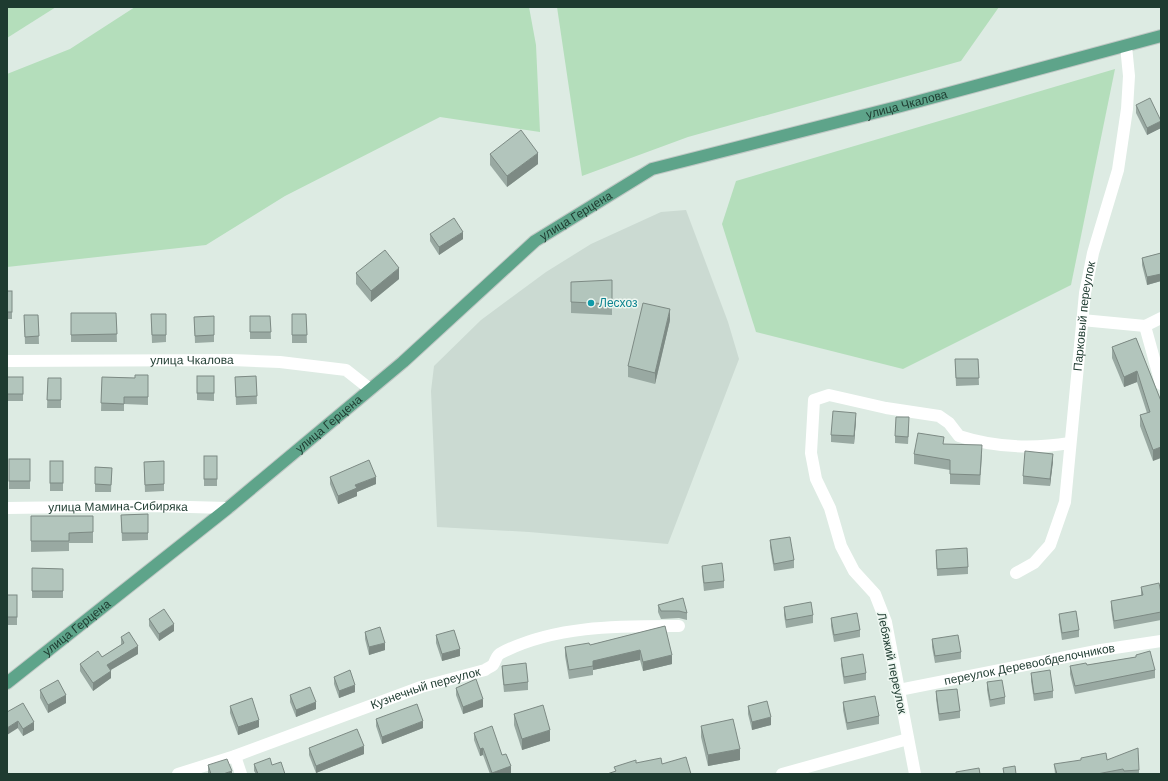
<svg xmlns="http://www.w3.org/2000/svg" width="1168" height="781" font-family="Arial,sans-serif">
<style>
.built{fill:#cbdad2}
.green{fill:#b4debb}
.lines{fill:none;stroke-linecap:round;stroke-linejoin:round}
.major-casing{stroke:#c0c8c5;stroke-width:14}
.minor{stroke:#fff;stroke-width:12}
.major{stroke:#5ea48a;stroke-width:12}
.wall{fill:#99a9a2}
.shaded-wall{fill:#7d8a84}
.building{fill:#b2c5bc;stroke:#7d8a84}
.culture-dot{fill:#0f9aa8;stroke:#eef7f1;stroke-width:1.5}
.labels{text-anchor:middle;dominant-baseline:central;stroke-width:3;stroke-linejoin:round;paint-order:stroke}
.street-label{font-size:12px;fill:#1e3b30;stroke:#eef7f1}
.culture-label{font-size:12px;fill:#0d838f;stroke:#eef7f1;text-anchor:start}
</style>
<rect width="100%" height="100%" fill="#ddebe3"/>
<polygon class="built" points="686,210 728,322 739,359 668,544 529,532 437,527 431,391 434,366 481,320 546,272 591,244 661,212"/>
<g class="green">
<polygon points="7,7 56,7 7,38"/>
<polygon points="135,7 529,7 536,45 540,132 440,117 285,196 206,245 7,267 7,74 70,49"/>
<polygon points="557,7 999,7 961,61 688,137 582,176"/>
<polygon points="1115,69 1071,285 903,369 756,332 722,224 736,181"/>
</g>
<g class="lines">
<defs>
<g id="major">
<path id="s6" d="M7,683l221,-175 175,-146 132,-121 117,-72 249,-63 260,-70"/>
</g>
</defs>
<use href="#major" class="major-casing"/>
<g class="minor">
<polyline points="1082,320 1145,326 1161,318"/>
<polyline points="1145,326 1161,384"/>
<path id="s1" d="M7,361l225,-1 48,2 66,8 24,19"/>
<path id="s2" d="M7,508l144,-2 77,2"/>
<path id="s3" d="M1016,573l18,-10 16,-18 15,-43 20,-209 8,-40 25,-83 9,-61 2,-33 -3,-30"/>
<path id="s4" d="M899,690l202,-40 60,-9"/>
<polyline points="235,756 241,774"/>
<path id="s5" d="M178,774l57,-18 186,-69 64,-17c2,-2 6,-3 8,-5 3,-4 3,-10 8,-12 54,-28 119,-27 178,-27"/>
<polyline points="782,774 908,739"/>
<path d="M915,774l-29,-152 -11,-28 -21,-23 -13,-25 -11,-38 -14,-29 -5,-26 3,-53 15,-5 57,13 53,8 10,7 10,13c37,12 73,13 111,7"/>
</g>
<use href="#major" class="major"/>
</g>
<g class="wall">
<polygon points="1136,105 1161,128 1147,135 1136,113"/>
<polygon points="490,154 538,164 507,187 490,165"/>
<polygon points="430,234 463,239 439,255 430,241"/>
<polygon points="1161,253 1161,281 1147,285 1142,265 1142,258"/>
<polygon points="356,273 399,279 371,302 356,284"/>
<polygon points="571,282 612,304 612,315 571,313"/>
<rect x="7" y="291" width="5" height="28"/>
<polygon points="71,313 116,313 117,342 71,342"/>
<polygon points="151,314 166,314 166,342 152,343"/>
<polygon points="292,314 306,314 307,343 292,343"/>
<polygon points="24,315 38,315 39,344 25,344"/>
<polygon points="214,316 214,342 195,343 194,317"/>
<polygon points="250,316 270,316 271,339 250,339"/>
<polygon points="670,320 655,384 628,377 628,366"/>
<polygon points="1136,338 1161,401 1153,461 1140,426 1140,415 1147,413 1137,382 1124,387 1112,358 1112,347"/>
<polygon points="955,359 978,359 979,385 956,386"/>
<polygon points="148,375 148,405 124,404 124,411 101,411 102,377 135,378"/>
<polygon points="197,376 214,376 214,401 197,400"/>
<polygon points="256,376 257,404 236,405 235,377"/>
<rect x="7" y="377" width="16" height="24"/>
<polygon points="48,378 61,378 61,408 47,408"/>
<polygon points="856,420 854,444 831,442 831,435"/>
<polygon points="909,425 908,444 895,443 895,436"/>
<polygon points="944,444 982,455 980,485 950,484 950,470 914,464 914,454"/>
<rect x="204" y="456" width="13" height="30"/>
<rect x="9" y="459" width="21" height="30"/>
<rect x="50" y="461" width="13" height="30"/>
<polygon points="164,461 164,491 145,492 144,462"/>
<polygon points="1053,461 1050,486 1023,484 1023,476"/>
<polygon points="95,467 112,468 111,492 95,492"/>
<polygon points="330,477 376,484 357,492 357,496 338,504 330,484"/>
<polygon points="148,514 148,540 122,541 121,515"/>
<polygon points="31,516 93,516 93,543 69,543 69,551 31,552"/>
<polygon points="770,540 794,560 794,568 774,571 770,547"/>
<polygon points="936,550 968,567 968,574 937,576"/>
<polygon points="702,566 724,581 724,588 704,591 702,573"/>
<polygon points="32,568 63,569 63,598 32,598"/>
<polygon points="1141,587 1161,593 1161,620 1114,629 1111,608 1111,601 1141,596"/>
<rect x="7" y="595" width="10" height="30"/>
<polygon points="658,605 687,613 687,620 679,618 661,619 658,612"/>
<polygon points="784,607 813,615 813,623 786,628 784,615"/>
<polygon points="1059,614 1079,630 1079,637 1062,640 1059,621"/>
<polygon points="831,618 860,630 860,637 834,642 831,626"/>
<polygon points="149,619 174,631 159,641 149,626"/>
<polygon points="665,626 672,664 643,671 640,660 593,670 593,675 569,679 565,656 565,647 590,645"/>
<polygon points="365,632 385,650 369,655 365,639"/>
<polygon points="436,635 460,656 442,661 436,643"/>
<polygon points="121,637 138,654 111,670 111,678 93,691 80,671 80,664 102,657 121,645"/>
<polygon points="932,639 961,652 961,659 935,663 932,647"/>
<polygon points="1136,655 1155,670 1155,678 1075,694 1070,674 1070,666 1087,665 1136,657"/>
<polygon points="841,658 866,673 866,680 844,684 841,665"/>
<polygon points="502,666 528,682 528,690 504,692 502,673"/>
<polygon points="1031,673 1053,691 1053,698 1034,701 1031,681"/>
<polygon points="334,677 355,692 339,698 334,684"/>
<polygon points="987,682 1005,697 1005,704 990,707 987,690"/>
<polygon points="456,688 483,707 463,714 456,695"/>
<polygon points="40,690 66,703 48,713 40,698"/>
<polygon points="936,691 960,711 960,718 939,721 936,699"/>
<polygon points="290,695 316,709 296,717 290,702"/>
<polygon points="843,702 879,716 879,724 847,730 843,710"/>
<polygon points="230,706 259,727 238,735 230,713"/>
<polygon points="748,706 771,725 752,730 748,714"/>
<polygon points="7,712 34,730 23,736"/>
<polygon points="514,714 550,741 522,750 514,725"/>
<polygon points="376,719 423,728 382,744 376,726"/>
<polygon points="701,726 740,760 708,766 701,737"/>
<polygon points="474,733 502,755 511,773 509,774 490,774 483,755 480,756 474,740"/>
<polygon points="309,748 364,754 316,773 309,755"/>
<polygon points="254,764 272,765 285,774 256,774 254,771"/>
<polygon points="1054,764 1139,770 1139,774 1055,774"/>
<polygon points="208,765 232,774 208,774"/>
</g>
<g class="shaded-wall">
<polygon points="1161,121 1161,128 1147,135 1147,128"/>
<polygon points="538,153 538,164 507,187 507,176"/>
<polygon points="463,232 463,239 439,255 439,247"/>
<polygon points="399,268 399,279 371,302 371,291"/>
<polygon points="1161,274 1161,281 1147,285 1147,277"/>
<polygon points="670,309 670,320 655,384 655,373"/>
<polygon points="1137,371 1137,382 1124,387 1124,377"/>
<polygon points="856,413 856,420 854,444 854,436"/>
<polygon points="1161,447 1161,458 1153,461 1153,450"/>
<polygon points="1053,454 1053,461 1050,486 1050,479"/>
<polygon points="376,477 376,484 357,492 357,496 338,504 338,496 355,485"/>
<polygon points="174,624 174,631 159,641 159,634"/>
<polygon points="385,643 385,650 369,655 369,647"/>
<polygon points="138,646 138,654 107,672 107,665"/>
<polygon points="460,649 460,656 442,661 442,654"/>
<polygon points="640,650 640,660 593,670 593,661"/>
<polygon points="672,655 672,664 643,671 643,662"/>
<polygon points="111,671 111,678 93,691 93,683"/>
<polygon points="355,685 355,692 339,698 339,691"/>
<polygon points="66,695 66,703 48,713 48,705"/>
<polygon points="483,699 483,707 463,714 463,707"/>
<polygon points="316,702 316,709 296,717 296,710"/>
<polygon points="771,717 771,725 752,730 752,722"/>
<polygon points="259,720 259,727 238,735 238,727"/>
<polygon points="18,721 18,728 7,735 7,728"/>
<polygon points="423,721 423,728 382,744 382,737"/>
<polygon points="34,722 34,730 23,736 23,729"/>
<polygon points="550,730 550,741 522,750 522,739"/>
<polygon points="364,746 364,754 316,773 316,766"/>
<polygon points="483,748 483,755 480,756 480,749"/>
<polygon points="740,749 740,760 708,766 708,755"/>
<polygon points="511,766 511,773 509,774 492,774 492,773"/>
<polygon points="232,771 232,774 223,774"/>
</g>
<g class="building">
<polygon points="1150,98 1161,121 1147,128 1136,105"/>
<polygon points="521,130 538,153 507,176 490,154"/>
<polygon points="454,218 463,232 439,247 430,234"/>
<polygon points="385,250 399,268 371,291 356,273"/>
<polygon points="1161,253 1161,274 1147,277 1142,258"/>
<polygon points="612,280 612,304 571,302 571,282"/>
<rect x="7" y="291" width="5" height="21"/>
<polygon points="643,303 670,309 655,373 628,366"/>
<polygon points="71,313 116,313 117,334 71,335"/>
<polygon points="151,314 166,314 166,335 152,335"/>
<polygon points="292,314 306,314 307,335 292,335"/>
<polygon points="24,315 38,315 39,336 25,337"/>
<polygon points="214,316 214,335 195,336 194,317"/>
<polygon points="250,316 270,316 271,332 250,332"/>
<polygon points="1136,338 1161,401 1161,447 1153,450 1140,415 1150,412 1137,371 1124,377 1112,347"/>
<polygon points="955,359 978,359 979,378 956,378"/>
<polygon points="135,375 148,375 148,397 124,397 124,404 101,403 102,377 135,378"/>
<rect x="197" y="376" width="17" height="17"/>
<polygon points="256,376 257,396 236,397 235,377"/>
<rect x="7" y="377" width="16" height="17"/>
<polygon points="48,378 61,378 61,400 47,400"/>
<polygon points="833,411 856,413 854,436 831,435"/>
<polygon points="896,417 909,417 908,437 895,436"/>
<polygon points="918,433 944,437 943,444 982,445 980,475 950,474 950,460 914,454"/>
<polygon points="1025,451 1053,454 1050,479 1023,476"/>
<rect x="204" y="456" width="13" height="23"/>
<rect x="9" y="459" width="21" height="22"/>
<polygon points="369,460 376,477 355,485 357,488 338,496 330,477"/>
<rect x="50" y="461" width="13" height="22"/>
<polygon points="164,461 164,484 145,485 144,462"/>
<polygon points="95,467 112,468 111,485 95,484"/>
<polygon points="148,514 148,533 122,533 121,515"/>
<polygon points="31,516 93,516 93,532 69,533 69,541 31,541"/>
<polygon points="790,537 794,560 774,564 770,540"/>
<polygon points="967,548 968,567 937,569 936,550"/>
<polygon points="722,563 724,581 704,583 702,566"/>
<polygon points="32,568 63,569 63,591 32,591"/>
<polygon points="1159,583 1161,593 1161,612 1114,621 1111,601 1143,595 1141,587"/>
<rect x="7" y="595" width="10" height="22"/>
<polygon points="683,598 687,613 679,611 661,611 658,605"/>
<polygon points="811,602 813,615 786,620 784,607"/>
<polygon points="164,609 174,624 159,634 149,619"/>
<polygon points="1076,611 1079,630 1062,633 1059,614"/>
<polygon points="857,613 860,630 834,635 831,618"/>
<polygon points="665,626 672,655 643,662 640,650 593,661 593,666 569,670 565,647 589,643 590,645"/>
<polygon points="380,627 385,643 369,647 365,632"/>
<polygon points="454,630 460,649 442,654 436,635"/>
<polygon points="129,632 138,646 107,665 111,671 93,683 80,664 98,651 102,657 124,643 121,637"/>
<polygon points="958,635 961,652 935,656 932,639"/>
<polygon points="1150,651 1155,670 1075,686 1070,666 1086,663 1087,665 1136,657 1136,655"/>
<polygon points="863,654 866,673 844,677 841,658"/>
<polygon points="526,663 528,682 504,685 502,666"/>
<polygon points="350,670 355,685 339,691 334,677"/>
<polygon points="1050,670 1053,691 1034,694 1031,673"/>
<polygon points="476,679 483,699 463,707 456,688"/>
<polygon points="58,680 66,695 48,705 40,690"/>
<polygon points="1002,680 1005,697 990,700 987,682"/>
<polygon points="310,687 316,702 296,710 290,695"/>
<polygon points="957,689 960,711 939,714 936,691"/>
<polygon points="875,696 879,716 847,723 843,702"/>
<polygon points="252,698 259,720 238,727 230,706"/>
<polygon points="767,701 771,717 752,722 748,706"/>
<polygon points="23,703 34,722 23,729 18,721 7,728 7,712"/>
<polygon points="417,704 423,721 382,737 376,719"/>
<polygon points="543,705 550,730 522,739 514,714"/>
<polygon points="733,719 740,749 708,755 701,726"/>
<polygon points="492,726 502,755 506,754 511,766 492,773 483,748 480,749 474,733"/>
<polygon points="357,729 364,746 316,766 309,748"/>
<polygon points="1138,748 1139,770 1124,771 1123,769 1097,774 1057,774 1054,764 1081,760 1081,758 1106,753 1107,760"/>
<polygon points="686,757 691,774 607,774 616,771 614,767 636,760 636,763 661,758 662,764"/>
<polygon points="270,758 272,765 281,762 285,774 258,774 254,764"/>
<polygon points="227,759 232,771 223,774 211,774 208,765"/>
<polygon points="1015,766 1016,774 1004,774 1003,768"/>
<polygon points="979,768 980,774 956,774 956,772"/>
</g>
<circle class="culture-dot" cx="591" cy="303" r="4"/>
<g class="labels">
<g class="street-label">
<text stroke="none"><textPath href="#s6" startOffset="1089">улица Чкалова</textPath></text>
<text stroke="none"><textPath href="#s6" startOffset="737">улица Герцена</textPath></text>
<text stroke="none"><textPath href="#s3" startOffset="277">Парковый переулок</textPath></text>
<text stroke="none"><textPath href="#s1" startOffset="185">улица Чкалова</textPath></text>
<text stroke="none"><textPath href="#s6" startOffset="413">улица Герцена</textPath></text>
<text stroke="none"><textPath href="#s2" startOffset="111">улица Мамина-Сибиряка</textPath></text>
<text stroke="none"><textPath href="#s6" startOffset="89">улица Герцена</textPath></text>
<text transform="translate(892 663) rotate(78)">Лебяжий переулок</text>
<text stroke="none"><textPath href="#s4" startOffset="133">переулок Деревообделочников</textPath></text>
<text stroke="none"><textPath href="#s5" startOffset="262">Кузнечный переулок</textPath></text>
</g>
<g class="culture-label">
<text x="599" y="303">Лесхоз</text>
</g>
</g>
<rect width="1168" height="781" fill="none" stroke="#1e3b30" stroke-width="16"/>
</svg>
